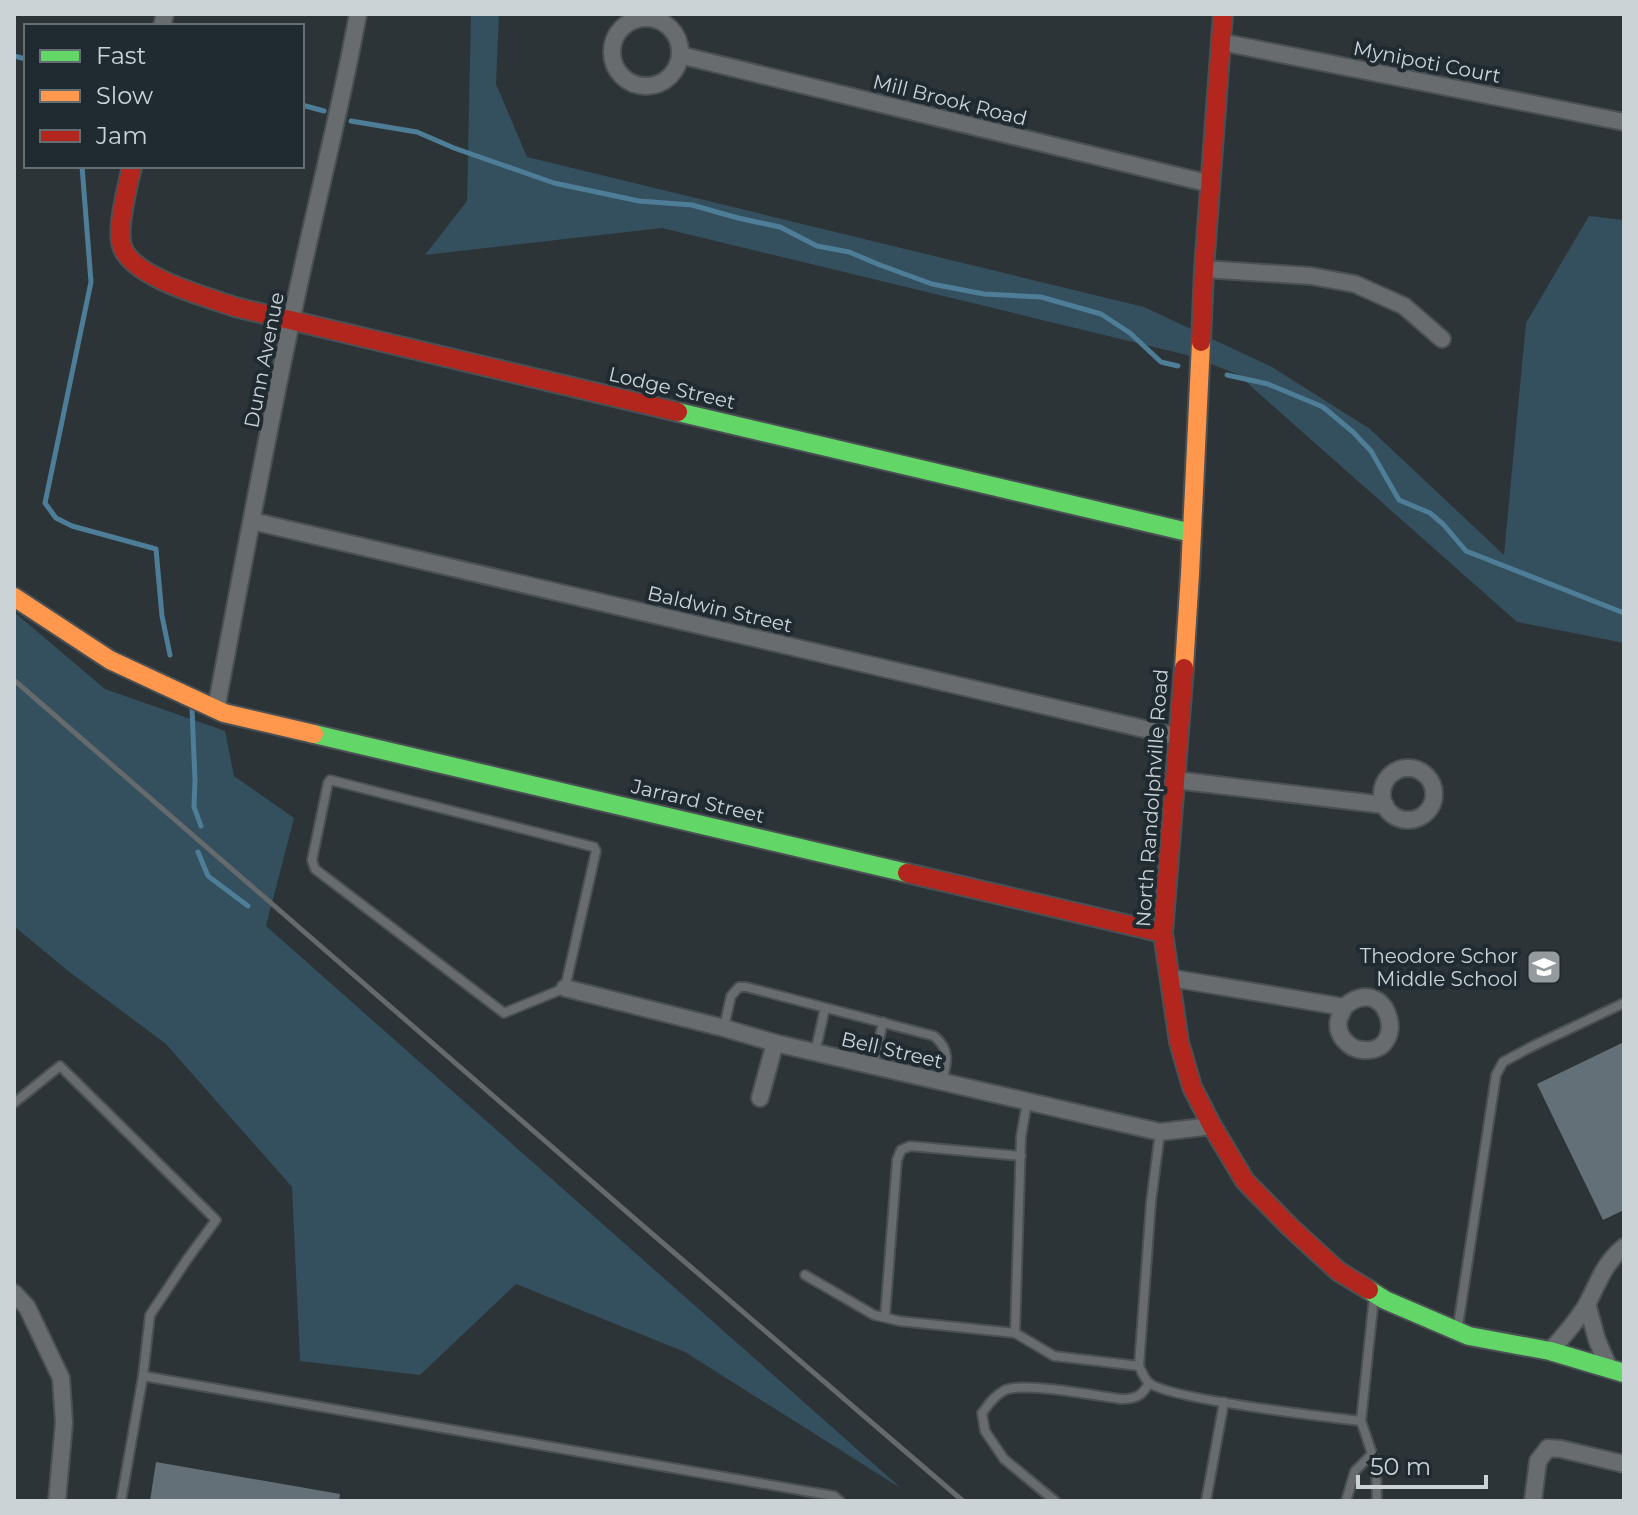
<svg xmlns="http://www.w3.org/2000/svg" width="1638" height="1515" font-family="Montserrat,sans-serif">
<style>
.green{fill:#344f5d}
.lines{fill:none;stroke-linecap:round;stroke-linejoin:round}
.stream{stroke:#4e7d97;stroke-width:5}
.building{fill:#637077}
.lane-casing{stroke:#4a5053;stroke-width:12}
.street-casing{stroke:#4a5053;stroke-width:20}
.fast-casing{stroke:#4a5053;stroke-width:22}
.slow-casing{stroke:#4a5053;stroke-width:22}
.jam-casing{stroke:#4a5053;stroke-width:22}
.lane{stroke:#686c6e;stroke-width:8}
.street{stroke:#686c6e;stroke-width:16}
.fast{stroke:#63d668;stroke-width:18}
.slow{stroke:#ff974d;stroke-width:18}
.jam{stroke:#b3261e;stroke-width:18}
.rail{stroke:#656a6d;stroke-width:5}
.labels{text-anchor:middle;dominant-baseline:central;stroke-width:8;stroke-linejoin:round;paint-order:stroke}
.street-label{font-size:20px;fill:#ccd3d7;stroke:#202b31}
.poi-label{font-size:20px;fill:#ccd3d7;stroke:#202b31;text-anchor:end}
</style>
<rect width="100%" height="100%" fill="#2d3437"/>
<g class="green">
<polygon points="471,14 499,14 496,84 527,157 1144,307 1272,367 1370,429 1504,555 1526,323 1589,216 1624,220 1624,643 1517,622 1237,374 1187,355 662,228 425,255 467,201"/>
<polygon points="14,612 105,689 225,731 234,776 294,818 266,926 902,1489 685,1352 516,1284 420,1375 300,1361 292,1187 166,1044 68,971 14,926"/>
</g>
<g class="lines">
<g class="stream">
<polyline points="14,56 26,59"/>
<polyline points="302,105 324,111"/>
<polyline points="351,121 417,132 454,148 554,183 639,201 692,205 738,218 780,227 817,246 849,252 880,265 932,284 984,294 1041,297 1101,314 1130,333 1161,362 1178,366"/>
<polyline points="82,166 91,282 45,503 56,518 72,526 156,549 162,616 170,655"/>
<polyline points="1227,375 1268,384 1323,407 1353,432 1371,451 1399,500 1430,513 1443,524 1466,551 1624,613"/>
<polyline points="192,709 195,780 194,807 201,826"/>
<polyline points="198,852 208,876 248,906"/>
</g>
</g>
<g class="building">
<polygon points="1624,1042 1624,1210 1603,1220 1537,1084"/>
<polygon points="156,1462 340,1494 339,1501 150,1501"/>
</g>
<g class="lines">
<defs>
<g id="lane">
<polygon points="330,780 594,847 596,851 565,988 504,1013 315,869 312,860 328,783"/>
<path d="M724,1027l7,-31 8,-9h7l188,49c17,14 13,27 8,46"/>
<polyline points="815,1053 825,1008"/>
<polyline points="873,1066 883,1022"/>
<polyline points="14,1103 60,1066 216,1220 188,1258 150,1315 143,1376"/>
<path d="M1160,1132l-9,70 -12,164c2,4 5,12 9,16 17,17 179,35 213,39l13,-124"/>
<polyline points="805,1275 874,1315 899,1321 1015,1333 1021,1137 1027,1102"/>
<polyline points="885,1317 897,1160 901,1150 910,1146 1021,1156"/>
<polyline points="1458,1326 1496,1075 1503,1062 1533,1046 1624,1003"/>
<polyline points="1015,1333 1054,1356 1139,1366"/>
<polyline points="1361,1421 1376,1465 1377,1501"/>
<polyline points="121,1501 143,1376 834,1496 840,1501"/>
<path d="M1055,1501l-51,-42 -19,-28 -3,-18c7,-9 13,-18 23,-23 19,-8 92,6 116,9 15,0 21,-3 28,-16"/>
<polyline points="1206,1501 1224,1402"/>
<polyline points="1346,1501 1355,1471 1372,1454"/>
</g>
<g id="street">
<circle cx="646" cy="52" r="34"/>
<polyline points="162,26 165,14"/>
<polyline points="1221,42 1624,122"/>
<polyline points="680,55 1211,184"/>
<polyline points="1204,269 1311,276 1355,284 1404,306 1442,339"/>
<polyline points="252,521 1179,737"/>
<path d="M224,713l-7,-9c24,-128 47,-255 74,-382 21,-103 48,-204 67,-308"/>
<circle cx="1408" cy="794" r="26"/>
<polyline points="1175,780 1385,805"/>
<path d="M1171,978l173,29c44,-38 67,47 19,43 -15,-1 -28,-16 -24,-31 1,-4 4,-8 5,-12"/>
<polyline points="565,988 724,1028 775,1043 1160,1132 1212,1126"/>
<polyline points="760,1098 775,1043"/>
<polyline points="14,1293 27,1307 61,1378 64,1423 57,1501"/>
<polyline points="1587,1304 1597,1340 1609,1368"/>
<path d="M1550,1351c13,-14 26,-29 36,-45 12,-22 17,-42 38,-59"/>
<polyline points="1533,1501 1538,1461 1548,1448 1561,1449 1624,1464"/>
</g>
<g id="fast">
<polyline points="678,412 1192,533"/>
<polyline points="314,734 907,873"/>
<polyline points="1369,1290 1385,1300 1469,1336 1550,1351 1624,1373"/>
</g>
<g id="slow">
<polyline points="14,597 110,660 224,713 314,734"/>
<polyline points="1184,668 1190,574 1201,342"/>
</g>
<g id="jam">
<path d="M132,166c-4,20 -16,62 -10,80 9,31 85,51 113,61l443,105"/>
<polyline points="1201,342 1204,269 1223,14"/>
<polyline points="1184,668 1163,933 1179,1042 1192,1087 1212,1126 1245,1181 1290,1227 1338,1271 1369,1290"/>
<polyline points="907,873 1163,933"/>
</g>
</defs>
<use href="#lane" class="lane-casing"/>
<use href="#street" class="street-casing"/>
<use href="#fast" class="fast-casing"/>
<use href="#slow" class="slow-casing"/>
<use href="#jam" class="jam-casing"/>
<use href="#lane" class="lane"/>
<use href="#street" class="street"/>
<use href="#fast" class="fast"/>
<use href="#slow" class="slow"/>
<use href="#jam" class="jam"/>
<polyline class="rail" points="14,680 650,1232 963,1501"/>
</g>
<defs>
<symbol id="school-square" viewBox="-11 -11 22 22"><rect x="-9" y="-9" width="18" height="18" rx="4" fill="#949b9f" stroke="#202b31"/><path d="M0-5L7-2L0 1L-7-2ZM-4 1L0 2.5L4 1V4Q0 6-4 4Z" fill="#fff"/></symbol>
</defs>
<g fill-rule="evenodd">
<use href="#school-square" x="1524" y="947" width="40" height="40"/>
</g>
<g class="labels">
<g class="street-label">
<text transform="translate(1427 62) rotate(11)">Mynipoti Court</text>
<text transform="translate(950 100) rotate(14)">Mill Brook Road</text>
<text transform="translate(264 360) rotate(-79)">Dunn Avenue</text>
<text transform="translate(672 388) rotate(13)">Lodge Street</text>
<text transform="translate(720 609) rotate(13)">Baldwin Street</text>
<text transform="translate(1152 798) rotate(-86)">North Randolphville Road</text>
<text transform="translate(698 801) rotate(13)">Jarrard Street</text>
<text transform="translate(892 1050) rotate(13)">Bell Street</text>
</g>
<g class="poi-label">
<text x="1518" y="956">Theodore Schor<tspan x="1518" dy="23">Middle School</tspan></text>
</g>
</g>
<rect width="1638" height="1515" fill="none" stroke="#ccd3d7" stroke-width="32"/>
<rect x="24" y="24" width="280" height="144" fill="#202b31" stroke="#656e73" stroke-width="2"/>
<rect x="40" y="50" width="40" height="12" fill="#63d668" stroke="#656e73" stroke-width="2"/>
<text x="96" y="64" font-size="24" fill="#ccd3d7">Fast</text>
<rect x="40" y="90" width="40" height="12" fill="#ff974d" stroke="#656e73" stroke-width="2"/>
<text x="96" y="104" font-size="24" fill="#ccd3d7">Slow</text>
<rect x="40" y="130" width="40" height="12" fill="#b3261e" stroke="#656e73" stroke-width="2"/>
<text x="96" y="144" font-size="24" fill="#ccd3d7">Jam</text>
<path d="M1358 1475v12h128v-12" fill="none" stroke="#ccd3d7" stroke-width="4"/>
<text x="1370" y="1475" font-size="24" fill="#ccd3d7" stroke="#202b31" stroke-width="6" paint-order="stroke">50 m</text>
</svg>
